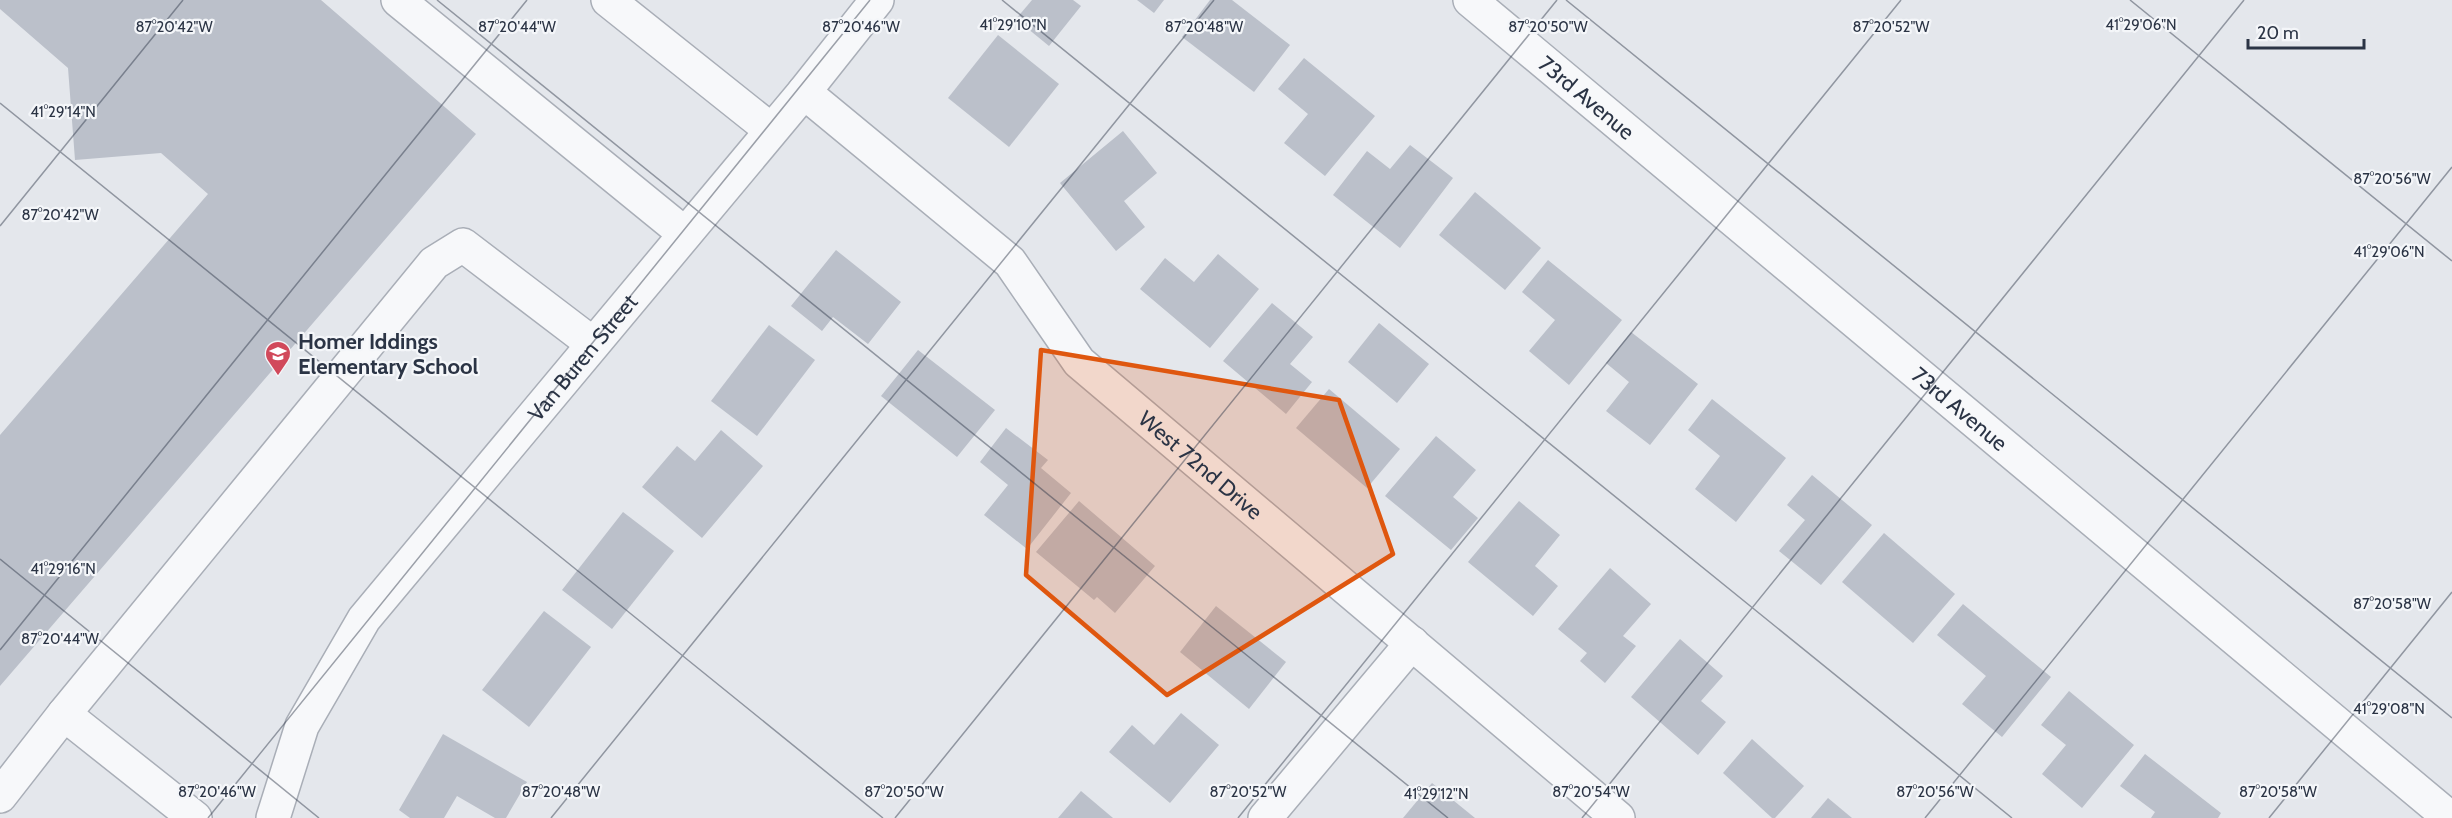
<svg xmlns="http://www.w3.org/2000/svg" width="2452" height="818" font-family="Cabin,sans-serif">
<style>
.building{fill:#bbc0ca}
.lines{fill:none;stroke-linecap:round;stroke-linejoin:round}
.minor-casing{stroke:#a9aeb7;stroke-width:36}
.minor{stroke:#f7f8fa;stroke-width:33}
.marked{fill:#df570f;fill-opacity:0.2;stroke:#df570f;stroke-width:4.5;stroke-linejoin:round}
.ticks{fill:none;stroke:#2b3445;stroke-width:1.5;stroke-opacity:0.45}
.labels{text-anchor:middle;dominant-baseline:central;stroke-width:4.5;stroke-linejoin:round;paint-order:stroke}
.street-label{font-size:22px;fill:#2b3445;stroke:#f4f6f9}
.poi-label{font-size:22px;font-weight:bold;fill:#2b3445;stroke:#f4f6f9;text-anchor:start}
.ticks-label{font-size:15px;text-anchor:middle;fill:#2b3445;stroke:#f4f6f9;stroke-width:4.5;stroke-linejoin:round;paint-order:stroke}
</style>
<rect width="100%" height="100%" fill="#e4e7ec"/>
<g class="building">
<polygon points="0,0 321,0 476,134 0,686 0,435 208,194 161,153 75,160 68,68 0,9"/>
<polygon points="1032,0 1073,0 1081,6 1049,46 1016,19"/>
<polygon points="1137,0 1164,0 1154,13"/>
<polygon points="1210,0 1232,0 1290,45 1254,92 1182,37"/>
<polygon points="998,35 1059,84 1009,147 948,98"/>
<polygon points="1304,58 1375,116 1325,176 1284,143 1308,114 1278,89"/>
<polygon points="1123,131 1157,173 1124,201 1145,227 1116,251 1060,183"/>
<polygon points="1410,145 1453,178 1400,248 1333,195 1367,151 1390,169"/>
<polygon points="1475,192 1541,248 1505,290 1439,235"/>
<polygon points="836,250 901,302 868,344 833,317 822,331 791,306"/>
<polygon points="1218,254 1259,289 1210,348 1140,289 1165,258 1194,282"/>
<polygon points="1548,260 1622,320 1569,385 1529,351 1555,320 1522,292"/>
<polygon points="1272,303 1313,337 1290,364 1312,382 1286,414 1223,361"/>
<polygon points="1379,323 1429,364 1397,403 1348,362"/>
<polygon points="769,325 815,360 757,436 711,401"/>
<polygon points="1631,332 1698,384 1650,445 1606,411 1629,382 1606,363"/>
<polygon points="918,350 995,410 957,457 881,396"/>
<polygon points="1329,389 1400,449 1367,488 1296,428"/>
<polygon points="1712,399 1786,458 1736,522 1695,489 1720,456 1688,430"/>
<polygon points="1006,428 1048,460 1041,468 1071,493 1027,549 984,515 1008,485 980,462"/>
<polygon points="721,430 763,466 702,538 642,487 677,446 695,461"/>
<polygon points="1436,436 1476,470 1453,497 1478,518 1451,550 1385,496"/>
<polygon points="1812,475 1872,525 1821,585 1779,551 1805,520 1787,505"/>
<polygon points="1079,501 1155,566 1115,613 1097,597 1094,600 1036,552"/>
<polygon points="1519,501 1560,535 1535,566 1558,586 1533,616 1468,562"/>
<polygon points="623,512 674,551 612,629 562,590"/>
<polygon points="1884,533 1955,594 1913,643 1842,582"/>
<polygon points="1610,568 1651,604 1623,636 1636,646 1605,683 1580,661 1587,653 1558,629"/>
<polygon points="1963,604 2051,677 2002,737 1962,704 1986,676 1937,635"/>
<polygon points="1216,606 1286,662 1249,709 1180,652"/>
<polygon points="544,611 591,647 529,727 482,690"/>
<polygon points="1680,639 1723,676 1701,701 1726,722 1698,755 1631,697"/>
<polygon points="2069,691 2134,745 2082,808 2042,774 2066,745 2041,725"/>
<polygon points="1181,713 1219,745 1170,803 1109,752 1132,725 1154,745"/>
<polygon points="443,734 527,782 506,818 495,818 457,796 444,818 410,818 399,810"/>
<polygon points="1752,739 1804,786 1775,818 1772,818 1723,773"/>
<polygon points="2145,754 2221,813 2218,818 2151,818 2155,812 2120,786"/>
<polygon points="1432,783 1475,818 1403,818"/>
<polygon points="1081,791 1113,818 1058,818"/>
<polygon points="1828,798 1852,818 1811,818"/>
</g>
<g class="lines">
<defs>
<g id="minor">
<polyline points="398,0 685,234"/>
<polyline points="608,0 771,130"/>
<path id="s1" d="M1470,0l980,818"/>
<path id="s2" d="M804,92l206,170 69,100 539,456"/>
<polyline points="0,796 64,714"/>
<polyline points="195,818 64,714 434,263 463,245 593,344"/>
<path id="s3" d="M273,818l29,-92 62,-107 440,-527 73,-92"/>
<polyline points="1265,818 1412,643"/>
</g>
</defs>
<use href="#minor" class="minor-casing"/>
<use href="#minor" class="minor"/>
</g>
<path class="marked" d="M1041,350l298,50 54,154 -226,141 -141,-120z"/>
<path class="ticks" d="M437,0l1011,818M1002,0l1010,818M1566,0l886,718M2130,0l322,261M0,103l883,715M0,226l183,-226M0,559l319,259M0,650l527,-650M208,818l662,-818M551,818l663,-818M895,818l662,-818M1238,818l663,-818M1582,818l662,-818M1925,818l527,-651M2269,818l183,-226"/>
<defs>
<symbol id="school-pin" viewBox="-11 -11 22 30"><path d="M0 17L-7.5 6A9.5 9.5 0 1 1 7.5 6Z" fill="#d1495b" stroke="#f4f6f9"/><path d="M0-5L7-2L0 1L-7-2ZM-4 1L0 2.5L4 1V4Q0 6-4 4Z" fill="#fff"/></symbol>
</defs>
<g fill-rule="evenodd">
<use href="#school-pin" x="263" y="339" width="30" height="40"/>
</g>
<g class="labels">
<g class="street-label">
<text stroke="none"><textPath href="#s1" startOffset="152">73rd Avenue</textPath></text>
<text stroke="none"><textPath href="#s3" startOffset="561">Van Buren Street</textPath></text>
<text stroke="none"><textPath href="#s1" startOffset="638">73rd Avenue</textPath></text>
<text stroke="none"><textPath href="#s2" startOffset="548">West 72nd Drive</textPath></text>
</g>
<g class="poi-label">
<text x="298" y="341">Homer Iddings<tspan x="298" dy="25">Elementary School</tspan></text>
</g>
</g>
<g class="ticks-label">
<text x="1013" y="30">41°29'10"N</text>
<text x="2141" y="30">41°29'06"N</text>
<text x="174" y="32">87°20'42"W</text>
<text x="517" y="32">87°20'44"W</text>
<text x="861" y="32">87°20'46"W</text>
<text x="1204" y="32">87°20'48"W</text>
<text x="1548" y="32">87°20'50"W</text>
<text x="1891" y="32">87°20'52"W</text>
<text x="63" y="117">41°29'14"N</text>
<text x="2392" y="184">87°20'56"W</text>
<text x="60" y="220">87°20'42"W</text>
<text x="2389" y="257">41°29'06"N</text>
<text x="63" y="574">41°29'16"N</text>
<text x="2392" y="609">87°20'58"W</text>
<text x="60" y="644">87°20'44"W</text>
<text x="2389" y="714">41°29'08"N</text>
<text x="217" y="797">87°20'46"W</text>
<text x="561" y="797">87°20'48"W</text>
<text x="904" y="797">87°20'50"W</text>
<text x="1248" y="797">87°20'52"W</text>
<text x="1591" y="797">87°20'54"W</text>
<text x="1935" y="797">87°20'56"W</text>
<text x="2278" y="797">87°20'58"W</text>
<text x="1436" y="799">41°29'12"N</text>
</g>
<path d="M2248 39v9h116v-9" fill="none" stroke="#2b3445" stroke-width="3"/>
<text x="2257" y="39" font-size="18" fill="#2b3445" stroke="#f4f6f9" stroke-width="4.5" paint-order="stroke">20 m</text>
</svg>
